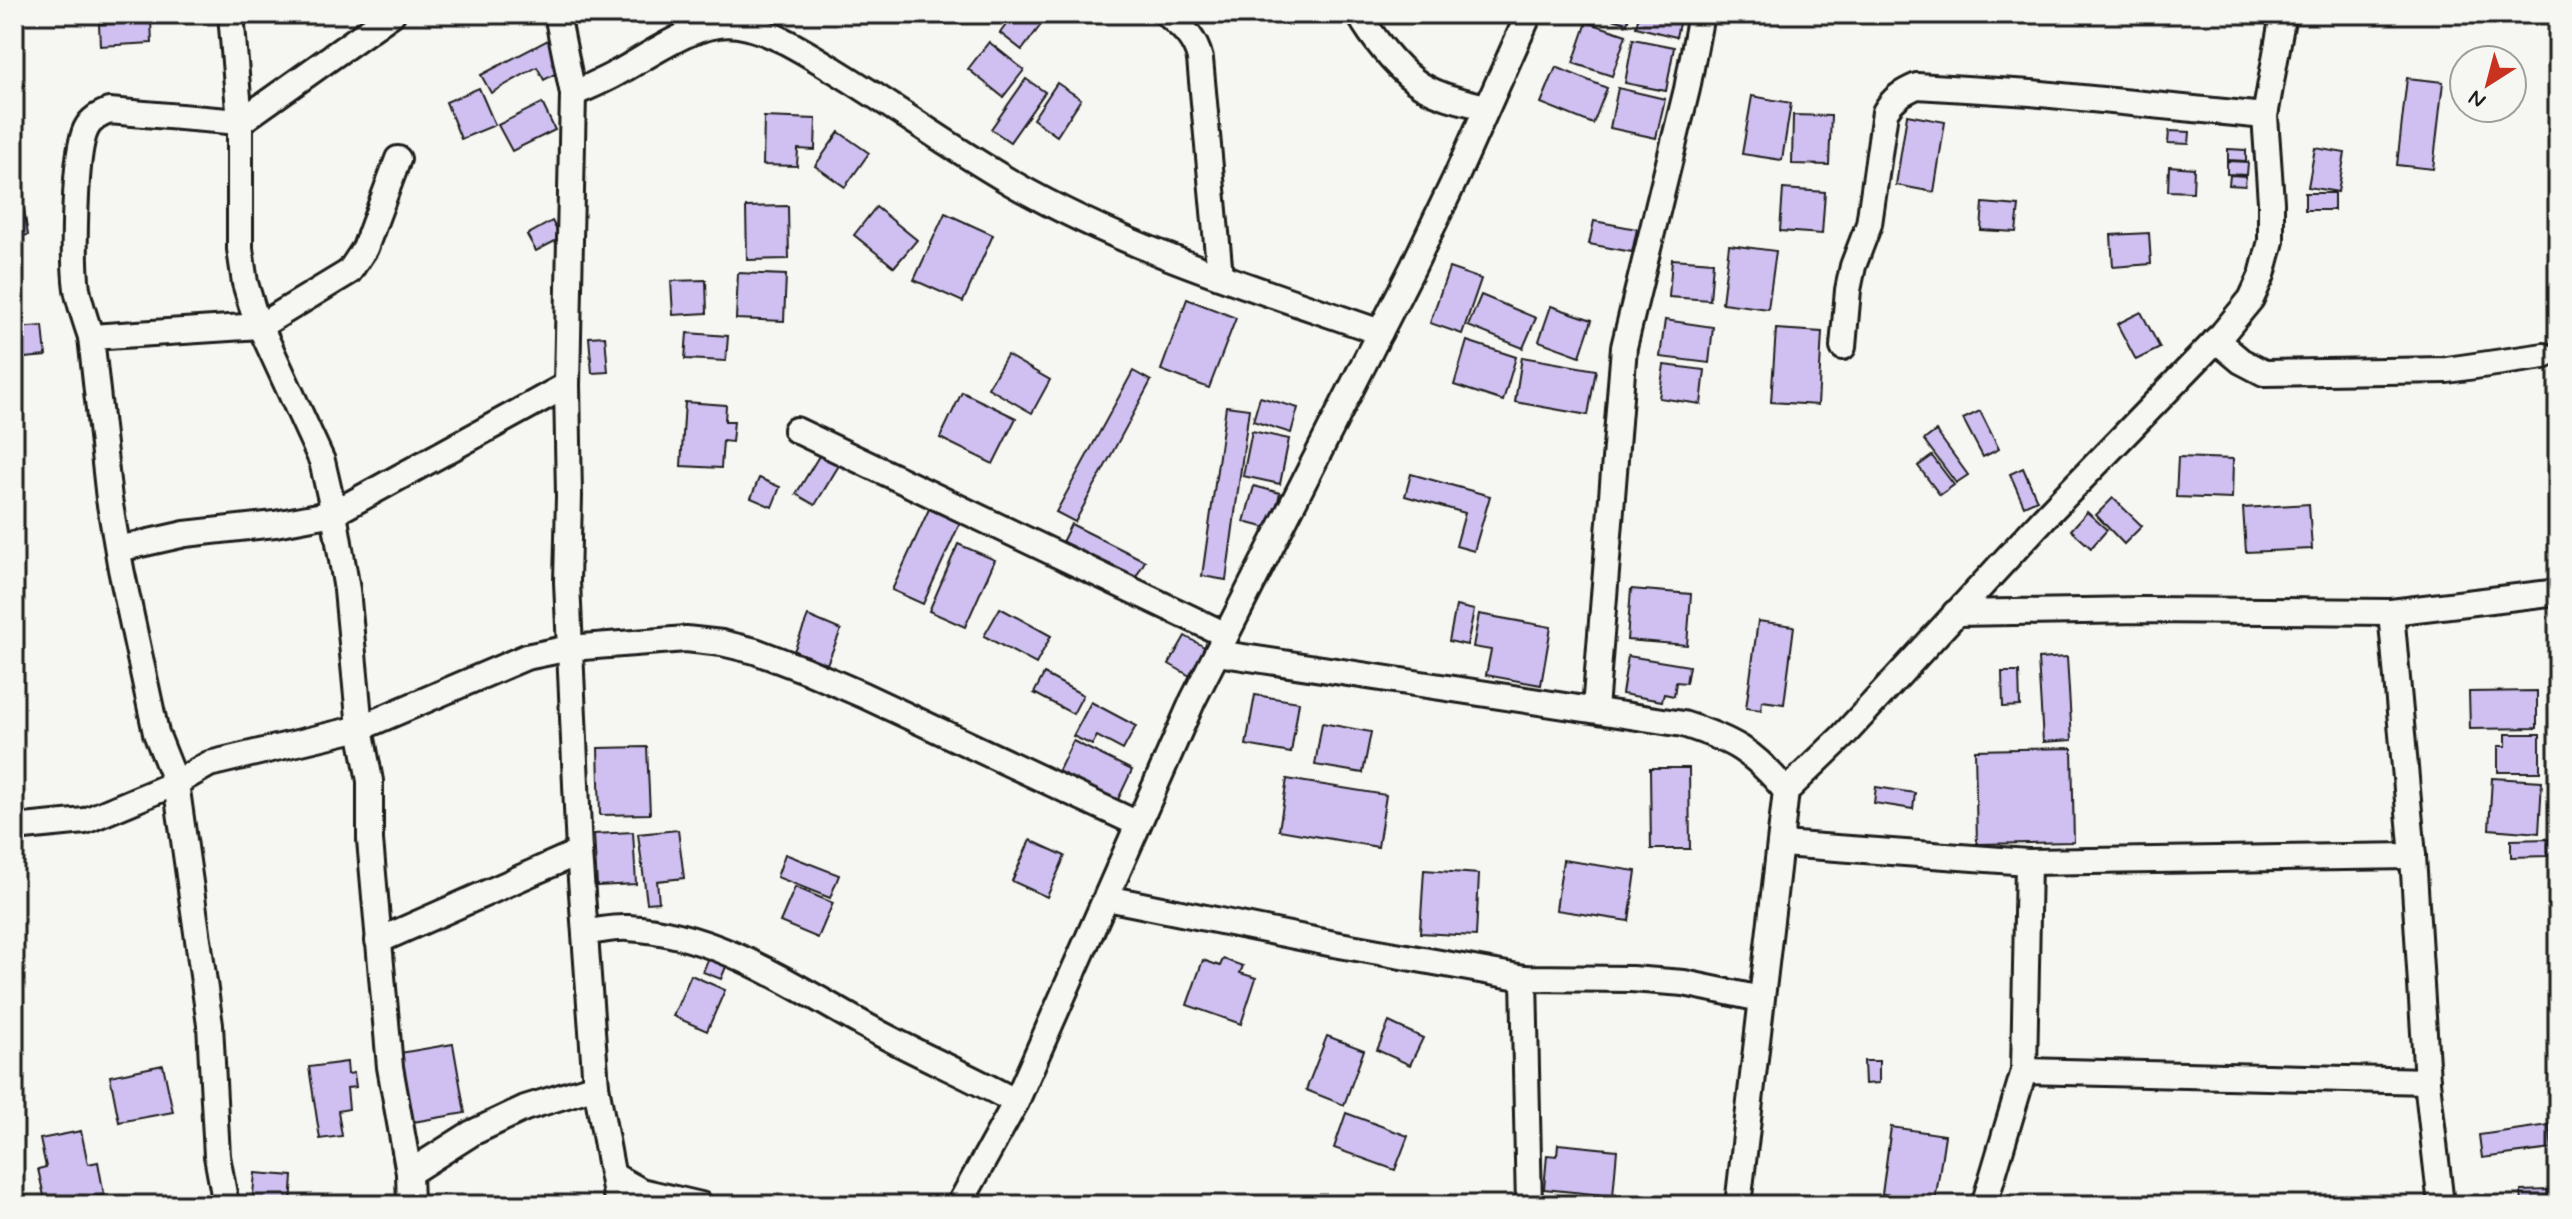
<svg xmlns="http://www.w3.org/2000/svg" width="2572" height="1219" font-family="Mynerve,sans-serif">
<style>
.building{fill:#cfc0f1;stroke:#1c1c1c;stroke-width:2}
.lines{fill:none;stroke-linecap:round;stroke-linejoin:round}
.minor-casing{stroke:#1c1c1c;stroke-width:30}
.minor{stroke:#f6f6f2;stroke-width:24}
</style>
<rect width="100%" height="100%" fill="#f6f6f2"/>
<filter id="ink" filterUnits="userSpaceOnUse"><feTurbulence type="fractalNoise" baseFrequency=".0125" numOctaves="2"/><feDisplacementMap in="SourceGraphic" scale="16" xChannelSelector="R" yChannelSelector="G"/><feConvolveMatrix kernelMatrix="1 2 1 2 8 2 1 2 1" color-interpolation-filters="sRGB"/></filter>
<g filter="url(#ink)">
<g class="building">
<polygon points="1014,14 1049,14 1022,50 1000,33"/>
<polygon points="1593,14 1630,14 1627,23"/>
<polygon points="1639,14 1681,14 1676,37 1636,27"/>
<polygon points="151,20 152,43 100,46 99,24"/>
<polygon points="1587,22 1626,35 1612,76 1573,63"/>
<polygon points="1633,39 1674,47 1666,91 1625,83"/>
<polygon points="548,40 564,69 544,80 537,67 491,93 481,75"/>
<polygon points="989,42 1024,70 1003,97 968,69"/>
<polygon points="1556,67 1607,88 1593,124 1541,103"/>
<polygon points="2407,78 2443,82 2433,169 2397,165"/>
<polygon points="1026,79 1045,92 1010,142 991,129"/>
<polygon points="1057,83 1081,99 1057,136 1033,119"/>
<polygon points="479,88 495,125 461,139 446,102"/>
<polygon points="1618,88 1665,99 1656,138 1610,128"/>
<polygon points="1752,96 1791,103 1782,160 1742,154"/>
<polygon points="542,103 555,130 512,151 498,125"/>
<polygon points="1793,115 1831,116 1829,165 1792,164"/>
<polygon points="1907,115 1945,122 1934,192 1896,185"/>
<polygon points="764,117 816,119 815,150 798,149 797,166 763,165"/>
<polygon points="2169,131 2190,132 2189,144 2168,143"/>
<polygon points="839,132 869,153 845,187 815,166"/>
<polygon points="2315,148 2345,153 2338,192 2308,187"/>
<polygon points="2228,149 2246,150 2246,161 2228,160"/>
<polygon points="2227,161 2248,162 2247,175 2227,174"/>
<polygon points="2169,166 2194,168 2193,192 2168,191"/>
<polygon points="2230,175 2246,176 2245,186 2229,185"/>
<polygon points="1783,189 1825,192 1822,234 1780,231"/>
<rect x="2305" y="193" width="29" height="17"/>
<polygon points="1983,203 2019,206 2016,232 1981,230"/>
<polygon points="788,206 789,259 747,260 746,207"/>
<polygon points="876,207 917,240 894,267 854,235"/>
<polygon points="24,210 28,235 14,237 14,212"/>
<polygon points="945,213 993,235 963,302 914,280"/>
<polygon points="552,221 561,238 536,251 527,235"/>
<polygon points="1594,221 1637,229 1632,252 1589,244"/>
<polygon points="2149,233 2151,264 2113,267 2111,235"/>
<polygon points="1729,245 1776,251 1768,309 1722,303"/>
<polygon points="1672,259 1713,262 1710,300 1669,297"/>
<polygon points="1449,268 1481,279 1462,334 1430,323"/>
<polygon points="738,273 786,275 784,321 736,319"/>
<polygon points="706,280 707,313 673,315 671,281"/>
<polygon points="1481,295 1536,318 1523,348 1468,326"/>
<polygon points="1187,299 1236,318 1209,388 1161,370"/>
<polygon points="1551,306 1592,320 1580,356 1539,341"/>
<polygon points="2141,312 2160,348 2136,360 2117,324"/>
<polygon points="1665,320 1713,327 1709,363 1660,357"/>
<polygon points="43,326 46,356 14,359 14,328"/>
<polygon points="1776,329 1822,332 1818,405 1771,402"/>
<polygon points="687,333 728,336 726,361 685,359"/>
<polygon points="605,336 608,372 592,373 589,337"/>
<polygon points="1467,341 1516,357 1503,401 1454,385"/>
<polygon points="1007,355 1050,380 1032,413 988,388"/>
<polygon points="1522,357 1596,370 1588,415 1515,402"/>
<polygon points="1664,365 1705,370 1701,404 1659,398"/>
<polygon points="1133,371 1151,381 1075,522 1056,512"/>
<polygon points="962,392 1016,418 993,464 940,438"/>
<polygon points="1260,397 1298,408 1291,433 1253,421"/>
<polygon points="685,402 726,405 725,421 734,421 732,442 723,441 721,468 681,466"/>
<polygon points="1226,406 1249,409 1226,580 1202,576"/>
<polygon points="1980,411 1999,449 1983,457 1963,419"/>
<polygon points="1252,431 1289,439 1280,484 1243,476"/>
<polygon points="1936,431 1968,475 1956,483 1924,440"/>
<polygon points="822,451 841,462 815,505 796,494"/>
<polygon points="1932,456 1954,485 1940,495 1918,466"/>
<polygon points="2178,457 2233,459 2232,499 2176,497"/>
<polygon points="2023,468 2037,500 2024,506 2010,474"/>
<polygon points="1411,474 1490,496 1474,551 1456,546 1465,513 1405,496"/>
<polygon points="759,478 780,487 772,507 751,498"/>
<polygon points="1254,486 1280,493 1271,529 1244,522"/>
<polygon points="2113,498 2142,526 2124,544 2096,515"/>
<polygon points="2309,504 2312,549 2246,552 2243,508"/>
<polygon points="929,509 960,523 923,604 892,590"/>
<polygon points="2087,512 2107,530 2091,548 2071,530"/>
<polygon points="1071,524 1145,561 1135,579 1062,542"/>
<polygon points="958,544 995,560 965,627 929,611"/>
<polygon points="1631,589 1691,594 1687,645 1627,640"/>
<polygon points="1456,606 1474,610 1467,645 1449,641"/>
<polygon points="1000,608 1051,636 1036,664 984,636"/>
<polygon points="1479,614 1551,627 1541,685 1486,675 1491,650 1473,647"/>
<polygon points="808,616 841,630 827,664 794,651"/>
<polygon points="1758,621 1794,626 1784,704 1762,701 1761,710 1746,708"/>
<polygon points="1185,636 1206,648 1190,676 1169,664"/>
<polygon points="1628,656 1689,666 1686,683 1676,682 1674,696 1664,694 1662,701 1622,694"/>
<polygon points="2067,657 2072,740 2043,742 2038,659"/>
<polygon points="2002,672 2019,672 2020,706 2003,707"/>
<polygon points="1044,674 1083,695 1073,714 1034,693"/>
<polygon points="2537,691 2537,728 2470,729 2469,692"/>
<polygon points="1255,695 1299,702 1291,753 1246,745"/>
<polygon points="1091,702 1136,726 1123,750 1097,736 1092,745 1073,736"/>
<polygon points="1322,723 1371,732 1363,773 1315,765"/>
<polygon points="2506,734 2540,734 2540,772 2498,772 2498,746 2506,746"/>
<polygon points="1073,741 1132,770 1115,806 1056,776"/>
<polygon points="647,747 650,814 600,815 598,748"/>
<polygon points="2072,748 2074,842 1977,844 1975,750"/>
<polygon points="1650,768 1689,768 1690,849 1651,849"/>
<polygon points="2492,778 2542,781 2539,833 2489,829"/>
<polygon points="1287,779 1386,795 1378,847 1279,830"/>
<polygon points="1876,787 1915,793 1913,809 1874,803"/>
<polygon points="678,830 684,878 657,881 659,902 647,903 638,834"/>
<polygon points="633,832 636,884 597,886 594,834"/>
<polygon points="2548,839 2548,856 2511,857 2511,840"/>
<polygon points="1030,840 1065,856 1047,897 1012,881"/>
<polygon points="785,854 839,875 830,898 777,877"/>
<polygon points="1563,860 1636,871 1629,921 1556,910"/>
<polygon points="1424,870 1479,874 1476,936 1420,933"/>
<polygon points="795,887 833,903 818,938 780,922"/>
<polygon points="710,954 728,962 721,979 703,972"/>
<polygon points="1223,959 1243,966 1240,973 1256,978 1241,1024 1187,1005 1203,960 1220,966"/>
<polygon points="691,975 725,990 707,1031 673,1016"/>
<polygon points="1389,1022 1423,1038 1410,1065 1377,1050"/>
<polygon points="1327,1036 1364,1050 1344,1105 1306,1090"/>
<polygon points="453,1044 465,1113 413,1122 400,1053"/>
<polygon points="1864,1061 1879,1061 1879,1083 1865,1084"/>
<polygon points="347,1062 348,1074 354,1073 356,1087 347,1088 349,1109 338,1111 342,1136 320,1139 309,1067"/>
<polygon points="163,1065 173,1112 119,1122 110,1076"/>
<polygon points="1346,1113 1408,1136 1395,1170 1334,1148"/>
<polygon points="2549,1125 2552,1149 2482,1158 2479,1135"/>
<polygon points="1891,1127 1945,1135 1935,1202 1882,1194"/>
<polygon points="81,1131 88,1164 98,1162 104,1195 46,1205 38,1169 46,1167 40,1139"/>
<polygon points="1558,1144 1617,1150 1613,1196 1544,1189 1547,1155 1557,1156"/>
<polygon points="255,1173 293,1176 291,1205 252,1205"/>
<polygon points="2548,1190 2548,1200 2558,1200 2558,1205 2485,1205 2522,1203 2521,1191"/>
<polygon points="2026,1203 2061,1204 2061,1205 2026,1205"/>
</g>
<g class="lines">
<defs>
<g id="minor">
<polyline points="231,14 240,122 240,249 245,283 254,313 322,461 334,513 347,590 360,728 370,781 370,840 390,1067 409,1173"/>
<path d="M392,14l-152,108 -131,-11c-10,4 -18,8 -23,18 -12,24 -13,131 -9,160 3,16 9,33 14,48l169,-11 89,-54 16,-24 33,-89"/>
<polyline points="557,14 573,94 567,385 569,496 567,582 579,852 596,1086 618,1205"/>
<path d="M1167,14c16,14 28,24 33,45l20,217"/>
<path d="M1359,14c13,23 35,51 56,67 20,15 47,20 70,26"/>
<path d="M573,94c15,-7 30,-13 44,-21 33,-17 81,-55 121,-48 36,6 68,28 98,46 59,36 115,77 174,111 116,67 244,106 370,150"/>
<polyline points="91,337 109,499 121,569 156,733 176,783 210,1025 217,1156 226,1205"/>
<polyline points="2216,340 2241,361 2264,373 2447,370 2544,356"/>
<path d="M1843,347l5,-57 5,-24 16,-42 16,-112c8,-14 18,-20 32,-26l114,7 234,23"/>
<polyline points="796,430 1226,635"/>
<polyline points="118,549 185,534 275,524 334,513 567,385"/>
<polyline points="2391,612 2413,856 2427,1081 2441,1205"/>
<polyline points="1955,613 2142,610 2391,612 2558,592"/>
<path d="M1217,653l466,71c50,16 70,27 103,67"/>
<polyline points="1595,709 1624,347 1687,89 1701,14"/>
<polyline points="14,828 85,821 176,783 209,764 360,728 526,657 570,648 686,639 722,643 755,651 805,670 863,695 1138,824"/>
<polyline points="1782,844 2028,862 2413,856"/>
<polyline points="1107,898 1334,944 1524,978 1631,979 1684,983 1761,999"/>
<path d="M585,932c14,-1 29,-5 43,-4 93,5 172,63 251,105 45,24 92,44 137,69"/>
<polyline points="378,941 579,852"/>
<polyline points="1524,978 1529,1205"/>
<polyline points="2024,1071 2427,1081"/>
<polyline points="614,1176 641,1191 701,1205"/>
<polyline points="410,1205 409,1173 472,1133 525,1108 596,1086"/>
<polyline points="959,1205 1016,1102 1193,700 1413,267 1456,177 1529,14"/>
<polyline points="1738,1205 1786,791 1842,737 2044,518 2223,333 2251,299 2262,275 2271,241 2271,202 2265,116 2283,14"/>
<polyline points="1984,1205 2024,1071 2028,862"/>
</g>
</defs>
<use href="#minor" class="minor-casing"/>
<use href="#minor" class="minor"/>
</g>
</g>
<rect width="2572" height="1219" fill="none" stroke="#f6f6f2" stroke-width="48"/>
<rect x="24" y="24" width="2524" height="1171" fill="none" stroke="#1c1c1c" stroke-width="3" filter="url(#ink)"/>
<g transform="translate(2488 84) rotate(216)"><circle r="38" fill="#f6f6f2" stroke="#9f9f9c" stroke-width="2"/>
<path d="M0-6L14 30L0 20L-14 30Z" fill="#c8321e"/>
<text y="-12" font-size="22" font-weight="bold" text-anchor="middle" fill="#1c1c1c">N</text>
</g>
</svg>
